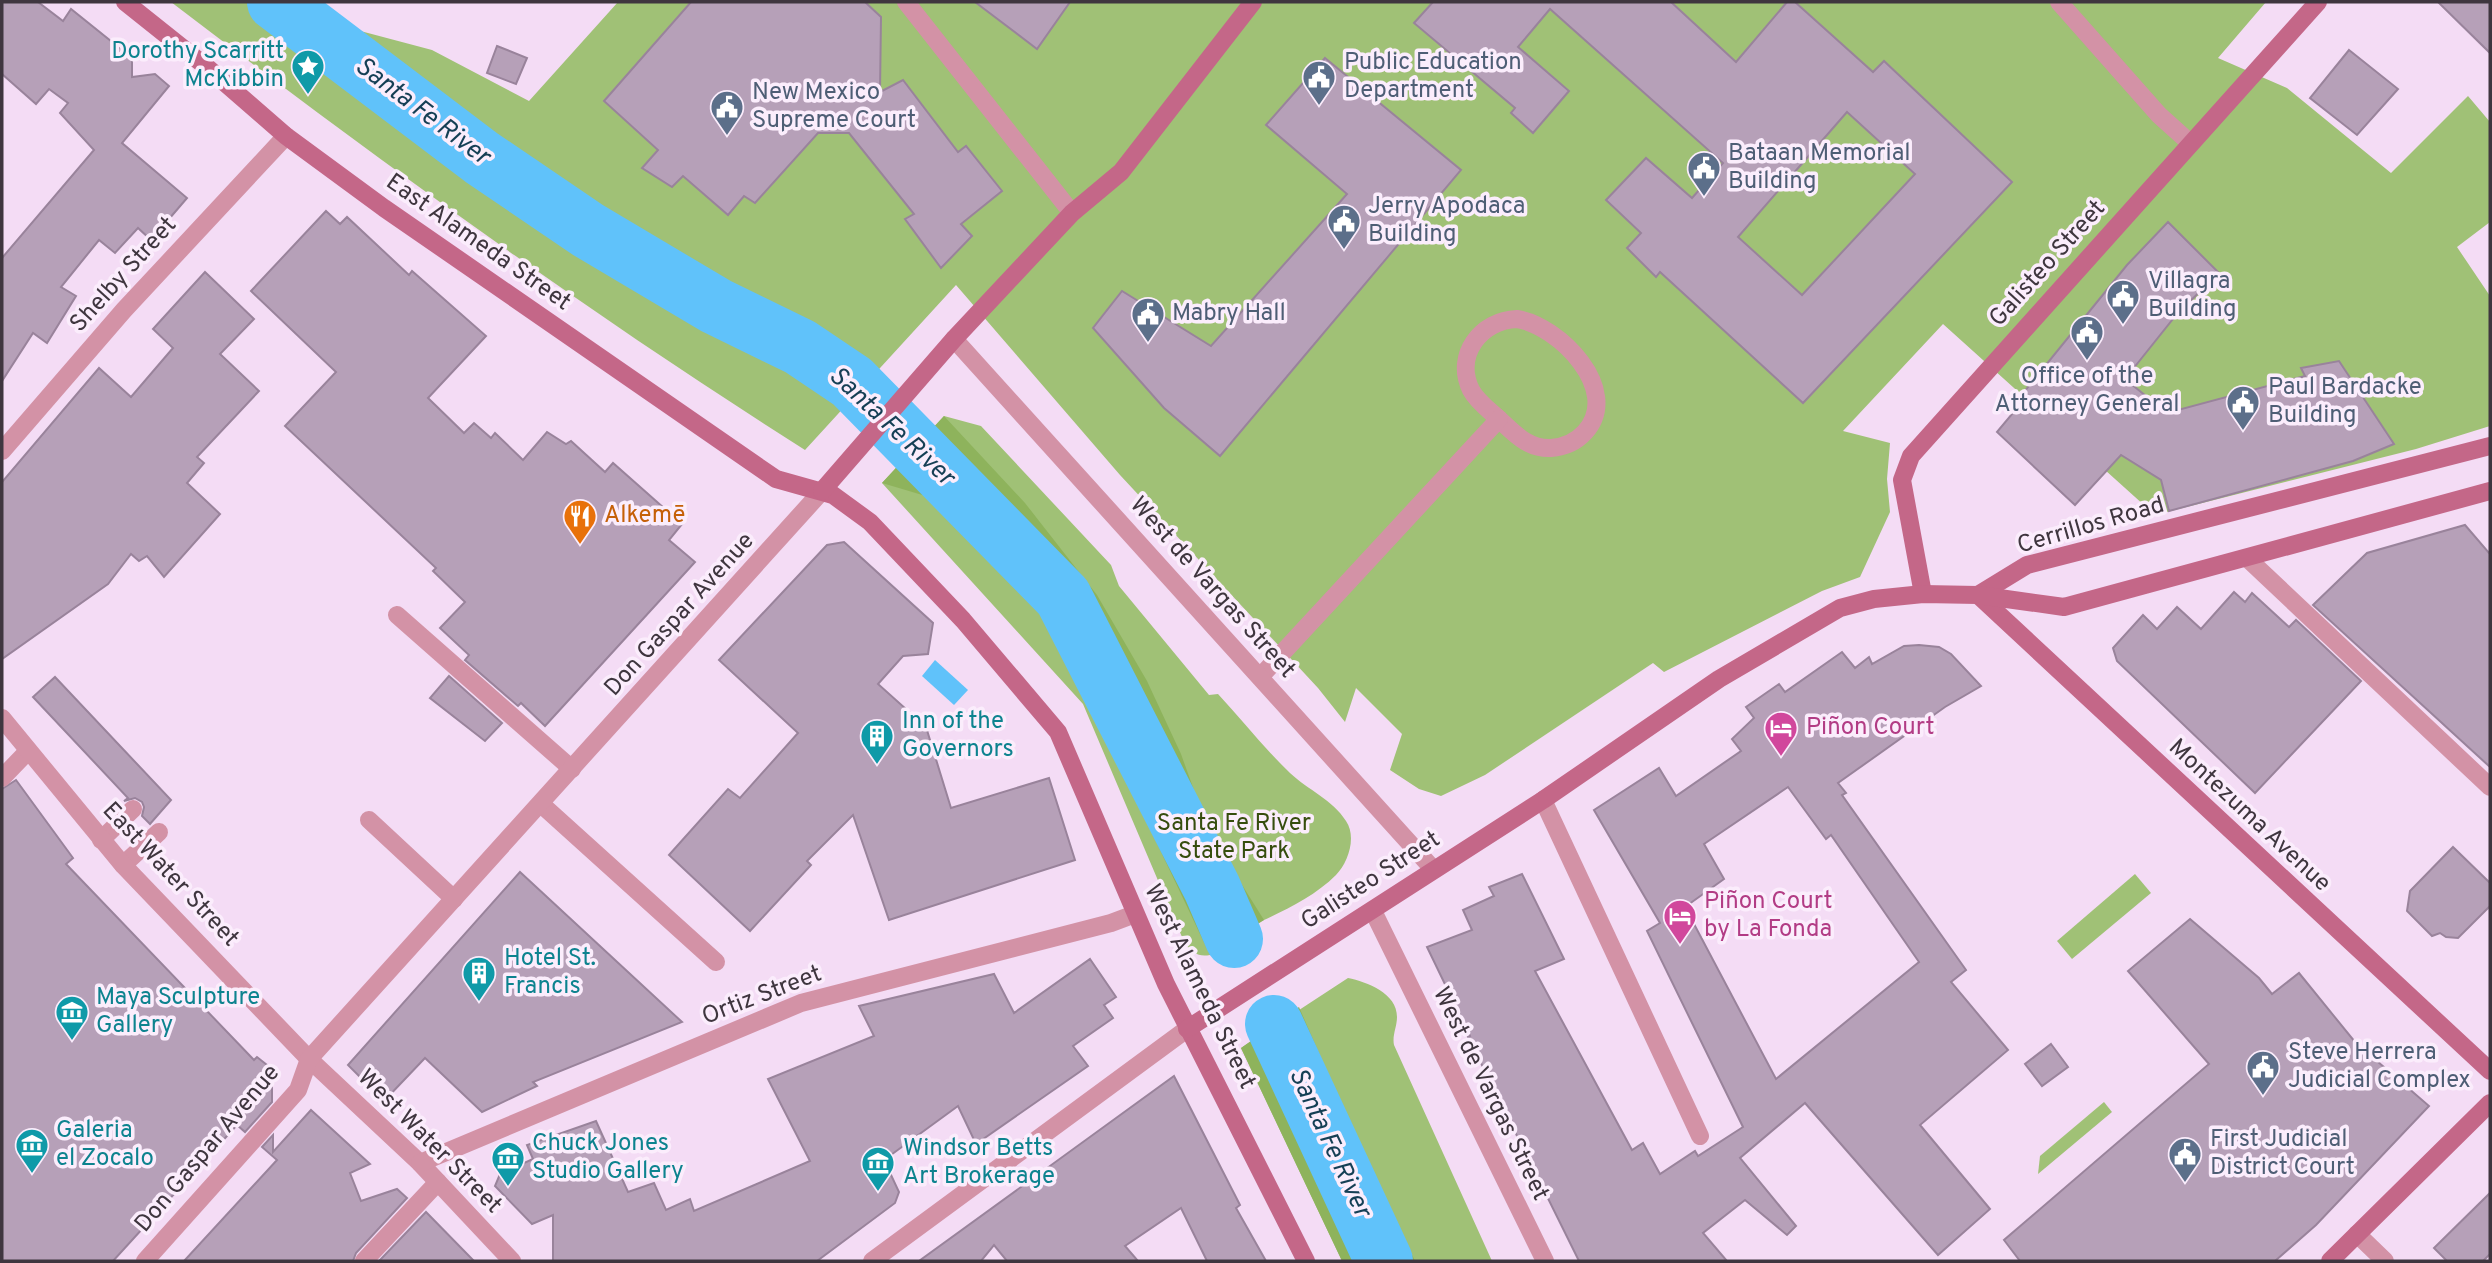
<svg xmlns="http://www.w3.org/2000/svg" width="2492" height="1263" font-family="Overpass,sans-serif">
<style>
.green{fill:#a0c176}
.forest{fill:#8eb35c}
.water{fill:#60c2fa}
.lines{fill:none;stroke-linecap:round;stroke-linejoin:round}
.river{stroke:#60c2fa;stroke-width:58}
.building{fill:#b6a0b8;stroke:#99839b;stroke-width:2;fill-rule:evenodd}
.lane{stroke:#d392a6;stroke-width:18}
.street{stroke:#d392a6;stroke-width:18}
.secondary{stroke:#c46788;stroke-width:18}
.labels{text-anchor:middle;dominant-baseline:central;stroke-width:7;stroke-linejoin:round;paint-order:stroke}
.culture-label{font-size:24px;fill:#0d838f;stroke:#fbedfc;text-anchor:start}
.service-label{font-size:24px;fill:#4e5e75;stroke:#fbedfc;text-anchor:start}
.street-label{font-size:24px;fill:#3f363f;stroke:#fbedfc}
.food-label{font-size:24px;fill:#c56008;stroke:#fbedfc;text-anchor:start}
.hotel-label{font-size:24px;fill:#b23c85;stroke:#fbedfc;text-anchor:start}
.park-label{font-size:24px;fill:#364d0e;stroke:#fbedfc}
.water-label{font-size:26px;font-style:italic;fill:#153f55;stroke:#fbedfc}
</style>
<rect width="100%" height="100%" fill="#f4dcf5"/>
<g class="green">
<path d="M171,2h125l23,18 113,30 97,51 89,-99h1648l-48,56 69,30 104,85 77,-77 22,26v100l-33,25 33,49v130l-74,23 -261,66 -212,-191 -100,107 47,12 -3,36 3,33 -30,65 -38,14 -158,81 -11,-9 -168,112 -44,21 -22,-7 -29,-19 12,-36 -46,-46 -11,34 -27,-34 -198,-213 -164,-190 -151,165c-219,-139 -429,-291 -634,-448z"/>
<path d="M944,416l37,10 130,139 8,21 90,109 9,-1c24,26 47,55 72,79 18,17 43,27 56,48 11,16 2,42 -10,54 -20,20 -48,34 -72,45 -19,8 -37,23 -54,35 -12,2 -17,-2 -25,-11l-102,-240 -201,-221z"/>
<polygon points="2135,874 2151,893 2072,959 2057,941"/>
<path d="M1348,978c19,4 49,15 49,39 0,10 -5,18 -3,28l98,216h-150l-101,-213z"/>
<polygon points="2104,1102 2112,1112 2038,1174 2040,1156"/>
</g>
<g class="forest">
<polygon points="944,416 1025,503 1097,595 1147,681 1181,754 1209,832 1264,920 1210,955 1113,751 1105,717 1050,606 956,505 882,483"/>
<polygon points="1299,1007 1362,1152 1415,1261 1342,1261 1241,1048"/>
</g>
<polygon class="water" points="935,660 968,690 954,705 922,676"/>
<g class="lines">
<g class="river">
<polyline points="276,2 482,158 588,230 716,306 800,347 852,382 1063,597 1212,888 1234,939"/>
<polyline points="1274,1024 1384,1261"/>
</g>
</g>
<g class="building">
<polygon points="2,2 38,2 63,21 71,9 132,58 132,77 155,74 169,86 122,143 187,198 151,240 138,228 115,253 99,240 61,287 76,296 47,343 33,333 2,381 2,258 94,150 60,113 68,103 49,89 36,104 2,74"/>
<polygon points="691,2 865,2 881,17 880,92 903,80 958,152 966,146 1002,191 961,224 972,236 941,268 905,219 914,214 849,133 818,133 755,203 744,196 728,215 683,176 672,187 642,168 658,150 604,101"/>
<polygon points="975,2 1070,2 1037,49"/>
<path d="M1433,2h238l65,60 51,-60h8l78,70 11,-11 128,121 -209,221 -143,-131 -4,5 -29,-29 14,-15 -35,-33 40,-42 46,40 31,-35 -173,-154 -32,38 51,44 -36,42 -22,-20 4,-5 -101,-85zM1847,112l68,62 -113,121 -64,-58z"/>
<polygon points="2438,2 2490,2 2490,53"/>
<polygon points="497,46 527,58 516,84 487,73"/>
<polygon points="2349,50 2398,89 2357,135 2310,98"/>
<polygon points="1325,58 1461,170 1220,456 1164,408 1093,328 1122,291 1211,346 1347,194 1266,125"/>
<polygon points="326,211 340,224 347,217 409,275 412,271 486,336 428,398 464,433 474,423 491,438 495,433 523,460 547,432 566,444 571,441 605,472 613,463 682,524 669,540 695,562 545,726 521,703 518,706 465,660 469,655 440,628 465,602 433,571 436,568 285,426 336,372 251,291"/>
<polygon points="2168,222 2219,273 2177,314 2125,379 2167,413 2305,376 2301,368 2339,361 2394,444 2353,461 2169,511 2161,480 2121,455 2075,505 1997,432 2028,395 2024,392 2127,265"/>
<polygon points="205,272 254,319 220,354 259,391 197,457 204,463 187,483 220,514 164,577 147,556 139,561 131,554 108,584 2,659 2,482 99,368 131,397 173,348 153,329"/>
<polygon points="2465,525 2490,554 2490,767 2313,605 2367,553"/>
<polygon points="844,542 933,623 928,654 903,656 878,684 926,727 951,808 1049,778 1075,860 889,920 853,815 807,861 811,865 750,931 669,855 728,789 740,798 798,733 719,660 827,545"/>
<polygon points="2234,592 2245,602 2252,593 2289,627 2296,620 2361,681 2255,793 2117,661 2113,648 2143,615 2157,629 2177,607 2201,629"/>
<path d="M1919,645l20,2 12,7 30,32 -36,21 -107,76 8,10 -4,2 124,175 -15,12 57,68 -88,75 70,84 -52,46 -133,-152 -65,55 56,68 -9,9 -42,-35 -42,33 24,28h-148l-111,-224 2,-1 -43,-89 45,-17 -9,-20 31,-14 -5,-9 33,-13 42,85 -29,12 97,179 11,-7 17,31 35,-23 3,5 45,-29 -96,-196 13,-8 -66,-113 65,-42 17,28 65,-45 -9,-12 22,-21 -8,-11 33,-23 6,8 57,-40 13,16 14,-11 3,7 32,-18zM1788,787l38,52 5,-4 88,127 -143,117 -91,-172 39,-28 -20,-35z"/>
<polygon points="449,676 502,723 485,741 430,698"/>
<polygon points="55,677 171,800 150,824 142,816 144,807 142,802 135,798 124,801 128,798 33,697"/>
<polygon points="16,780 73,858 66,864 254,1060 257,1057 272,1069 272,1102 245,1132 237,1125 113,1261 2,1261 2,789"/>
<polygon points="2453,847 2490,883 2490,906 2458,938 2446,937 2440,933 2432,936 2407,911 2410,891"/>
<polygon points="520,872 682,1022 533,1082 537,1086 482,1112 425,1058 384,1101 348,1065"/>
<polygon points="2190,919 2259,978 2272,994 2299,973 2355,1042 2429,1106 2316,1225 2275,1261 2020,1261 2004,1240 2209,1064 2128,971"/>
<polygon points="1090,959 1116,997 1104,1005 1113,1018 1073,1046 1088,1066 976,1144 958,1106 884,1160 899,1192 895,1203 817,1261 553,1261 553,1215 532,1224 495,1186 500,1174 533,1159 527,1145 596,1121 628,1192 654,1183 666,1210 690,1199 694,1211 810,1161 768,1079 874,1036 859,1006 994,974 1014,1013"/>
<polygon points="2051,1044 2068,1067 2042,1086 2025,1064"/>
<polygon points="1174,1076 1240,1205 1236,1208 1266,1261 1207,1261 1181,1208 1125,1246 1138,1261 1007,1261 994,1245 981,1261 919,1261"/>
<polygon points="311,1110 370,1164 350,1173 361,1201 397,1189 407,1198 356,1253 353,1261 184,1261 277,1160 262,1147 273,1135 273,1152"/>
<polygon points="2490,1193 2490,1254 2483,1261 2447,1261 2434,1248"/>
<polygon points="426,1212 474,1261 379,1261"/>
</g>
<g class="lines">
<g class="lane">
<path d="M1517,319c41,6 106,71 68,113 -9,10 -20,15 -34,16 -22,1 -35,-13 -50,-27 -10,-10 -23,-18 -30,-31 -17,-35 10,-70 46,-71z"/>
<polyline points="2248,559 2490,787"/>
<polyline points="397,615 572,769"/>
<polyline points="1260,677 1499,419"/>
<polyline points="2,778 28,751"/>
<polyline points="1543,800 1700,1136"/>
<polyline points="541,804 716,962"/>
<polyline points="369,820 454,899"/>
<polyline points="101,840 133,809"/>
<polyline points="123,865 159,832"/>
<polyline points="2357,1234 2385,1261"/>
<polyline points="364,1261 438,1182"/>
</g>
<g class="street">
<polyline points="906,2 1072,213"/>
<polyline points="2059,2 2159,115 2189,142"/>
<polyline points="954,339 1433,869"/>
<polyline points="2,451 124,310 286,136"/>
<polyline points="2,718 123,865 309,1059 420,1163 512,1261"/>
<polyline points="1373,911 1545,1261"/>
<polyline points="420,1163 801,1003 1111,923 1135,914"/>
<polyline points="145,1261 298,1090 309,1059 822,491"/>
<polyline points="872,1261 1187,1029"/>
</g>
<g class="secondary">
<polyline points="125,2 209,69 286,136 384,208 776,479 833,495 870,522 963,620 1058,732 1166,984 1306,1261"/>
<polyline points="822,491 954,339 1072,213 1121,172 1253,2"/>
<polyline points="1923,594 1902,480 1911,456 2318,2"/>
<polyline points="1978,595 2490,1071"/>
<polyline points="1978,595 2027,565 2490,446"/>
<polyline points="1187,1029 1543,800 1719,679 1840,608 1874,599 1923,594 1978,595 2064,607 2490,491"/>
<polyline points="2330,1261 2490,1103"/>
</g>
</g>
<defs>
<symbol id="sight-pin" viewBox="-11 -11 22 30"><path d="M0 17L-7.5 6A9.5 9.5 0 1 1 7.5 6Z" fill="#0f9aa8" stroke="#fbedfc"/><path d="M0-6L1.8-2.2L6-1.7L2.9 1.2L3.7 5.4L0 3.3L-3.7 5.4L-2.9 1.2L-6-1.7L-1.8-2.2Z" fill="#fff"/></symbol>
<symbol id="civic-pin" viewBox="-11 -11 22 30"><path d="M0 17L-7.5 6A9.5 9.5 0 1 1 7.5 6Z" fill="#5c6f8a" stroke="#fbedfc"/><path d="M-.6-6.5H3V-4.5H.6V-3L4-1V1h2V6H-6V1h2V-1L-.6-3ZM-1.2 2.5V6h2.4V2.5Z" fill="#fff"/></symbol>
<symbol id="restaurant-pin" viewBox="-11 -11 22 30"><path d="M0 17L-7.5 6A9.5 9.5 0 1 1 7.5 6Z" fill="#e8710a" stroke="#fbedfc"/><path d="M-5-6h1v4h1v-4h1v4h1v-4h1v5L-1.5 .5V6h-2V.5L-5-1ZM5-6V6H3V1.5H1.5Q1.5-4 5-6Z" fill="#fff"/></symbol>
<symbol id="hotel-pin" viewBox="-11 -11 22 30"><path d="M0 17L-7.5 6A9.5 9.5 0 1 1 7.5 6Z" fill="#d1479c" stroke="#fbedfc"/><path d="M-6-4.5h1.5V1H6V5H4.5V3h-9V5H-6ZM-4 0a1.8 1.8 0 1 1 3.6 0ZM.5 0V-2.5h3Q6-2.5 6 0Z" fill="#fff"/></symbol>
<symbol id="building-pin" viewBox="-11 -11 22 30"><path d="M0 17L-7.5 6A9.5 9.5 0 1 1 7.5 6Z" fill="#0f9aa8" stroke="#fbedfc"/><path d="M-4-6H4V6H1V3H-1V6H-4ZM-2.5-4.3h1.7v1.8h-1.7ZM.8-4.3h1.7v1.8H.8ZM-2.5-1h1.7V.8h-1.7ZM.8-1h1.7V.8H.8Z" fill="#fff"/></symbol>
<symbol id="museum-pin" viewBox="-11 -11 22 30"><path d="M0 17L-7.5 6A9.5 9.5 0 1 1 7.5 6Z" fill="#0f9aa8" stroke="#fbedfc"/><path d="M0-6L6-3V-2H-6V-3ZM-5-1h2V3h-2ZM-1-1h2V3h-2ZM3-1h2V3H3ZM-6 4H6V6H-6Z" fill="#fff"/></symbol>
</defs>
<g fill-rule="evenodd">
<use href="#sight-pin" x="289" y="47" width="38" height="52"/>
<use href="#civic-pin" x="1300" y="58" width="38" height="52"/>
<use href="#civic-pin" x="708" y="88" width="38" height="52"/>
<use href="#civic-pin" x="1685" y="149" width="38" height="52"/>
<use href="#civic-pin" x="1325" y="202" width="38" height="52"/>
<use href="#civic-pin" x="2104" y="277" width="38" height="52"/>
<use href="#civic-pin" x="1129" y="295" width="38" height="52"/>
<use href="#civic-pin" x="2068" y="313" width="38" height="52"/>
<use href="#civic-pin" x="2224" y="383" width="38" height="52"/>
<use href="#restaurant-pin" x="561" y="497" width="38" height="52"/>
<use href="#hotel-pin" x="1762" y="709" width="38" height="52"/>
<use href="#building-pin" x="858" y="717" width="38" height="52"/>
<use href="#hotel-pin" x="1661" y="897" width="38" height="52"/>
<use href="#building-pin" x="460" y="954" width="38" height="52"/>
<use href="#museum-pin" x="53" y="993" width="38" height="52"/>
<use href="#civic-pin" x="2244" y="1048" width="38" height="52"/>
<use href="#museum-pin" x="13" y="1126" width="38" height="52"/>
<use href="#civic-pin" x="2166" y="1135" width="38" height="52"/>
<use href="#museum-pin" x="489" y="1139" width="38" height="52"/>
<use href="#museum-pin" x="859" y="1144" width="38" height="52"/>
</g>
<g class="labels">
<g class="culture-label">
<text x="284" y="52" text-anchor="end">Dorothy Scarritt<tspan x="284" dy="28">McKibbin</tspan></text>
<text x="902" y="722">Inn of the<tspan x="902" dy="28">Governors</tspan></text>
<text x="504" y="959">Hotel St.<tspan x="504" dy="28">Francis</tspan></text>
<text x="96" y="998">Maya Sculpture<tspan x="96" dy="28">Gallery</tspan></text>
<text x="56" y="1131">Galeria<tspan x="56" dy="28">el Zocalo</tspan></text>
<text x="532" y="1144">Chuck Jones<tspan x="532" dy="28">Studio Gallery</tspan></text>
<text x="903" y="1149">Windsor Betts<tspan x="903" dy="28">Art Brokerage</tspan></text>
</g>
<g class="service-label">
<text x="1344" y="63">Public Education<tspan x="1344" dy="28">Department</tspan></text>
<text x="752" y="93">New Mexico<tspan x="752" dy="28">Supreme Court</tspan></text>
<text x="1728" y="154">Bataan Memorial<tspan x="1728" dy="28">Building</tspan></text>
<text x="1368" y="207">Jerry Apodaca<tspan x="1368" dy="28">Building</tspan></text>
<text x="2148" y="282">Villagra<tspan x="2148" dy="28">Building</tspan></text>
<text x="1172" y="314">Mabry Hall</text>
<text x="2087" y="377" text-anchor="middle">Office of the<tspan x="2087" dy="28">Attorney General</tspan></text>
<text x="2268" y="388">Paul Bardacke<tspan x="2268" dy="28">Building</tspan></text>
<text x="2288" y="1053">Steve Herrera<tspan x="2288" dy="28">Judicial Complex</tspan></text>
<text x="2210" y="1140">First Judicial<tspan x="2210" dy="28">District Court</tspan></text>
</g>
<g class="street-label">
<text transform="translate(478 243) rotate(35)">East Alameda Street</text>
<text transform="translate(2048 264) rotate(-48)">Galisteo Street</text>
<text transform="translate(124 275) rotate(-48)">Shelby Street</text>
<text transform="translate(2091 526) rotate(-16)">Cerrillos Road</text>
<text transform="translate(1212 588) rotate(48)">West de Vargas Street</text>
<text transform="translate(680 615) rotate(-48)">Don Gaspar Avenue</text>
<text transform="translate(2249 816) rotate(43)">Montezuma Avenue</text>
<text transform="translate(170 875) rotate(47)">East Water Street</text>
<text transform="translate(1371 881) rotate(-33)">Galisteo Street</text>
<text transform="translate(1199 987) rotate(64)">West Alameda Street</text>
<text transform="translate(762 996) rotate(-21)">Ortiz Street</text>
<text transform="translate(1490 1094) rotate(64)">West de Vargas Street</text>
<text transform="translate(429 1142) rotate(45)">West Water Street</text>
<text transform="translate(208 1149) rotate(-50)">Don Gaspar Avenue</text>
</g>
<g class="food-label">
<text x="604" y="516">Alkemē</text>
</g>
<g class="hotel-label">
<text x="1806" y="728">Piñon Court</text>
<text x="1704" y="902">Piñon Court<tspan x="1704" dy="28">by La Fonda</tspan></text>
</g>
<g class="park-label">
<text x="1234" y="824">Santa Fe River<tspan x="1234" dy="28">State Park</tspan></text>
</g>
<g class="water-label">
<text transform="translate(422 112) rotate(37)">Santa Fe River</text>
<text transform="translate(891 427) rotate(43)">Santa Fe River</text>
<text transform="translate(1329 1143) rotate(65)">Santa Fe River</text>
</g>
</g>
<rect width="2492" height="1263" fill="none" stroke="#3f363f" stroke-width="7"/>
</svg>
